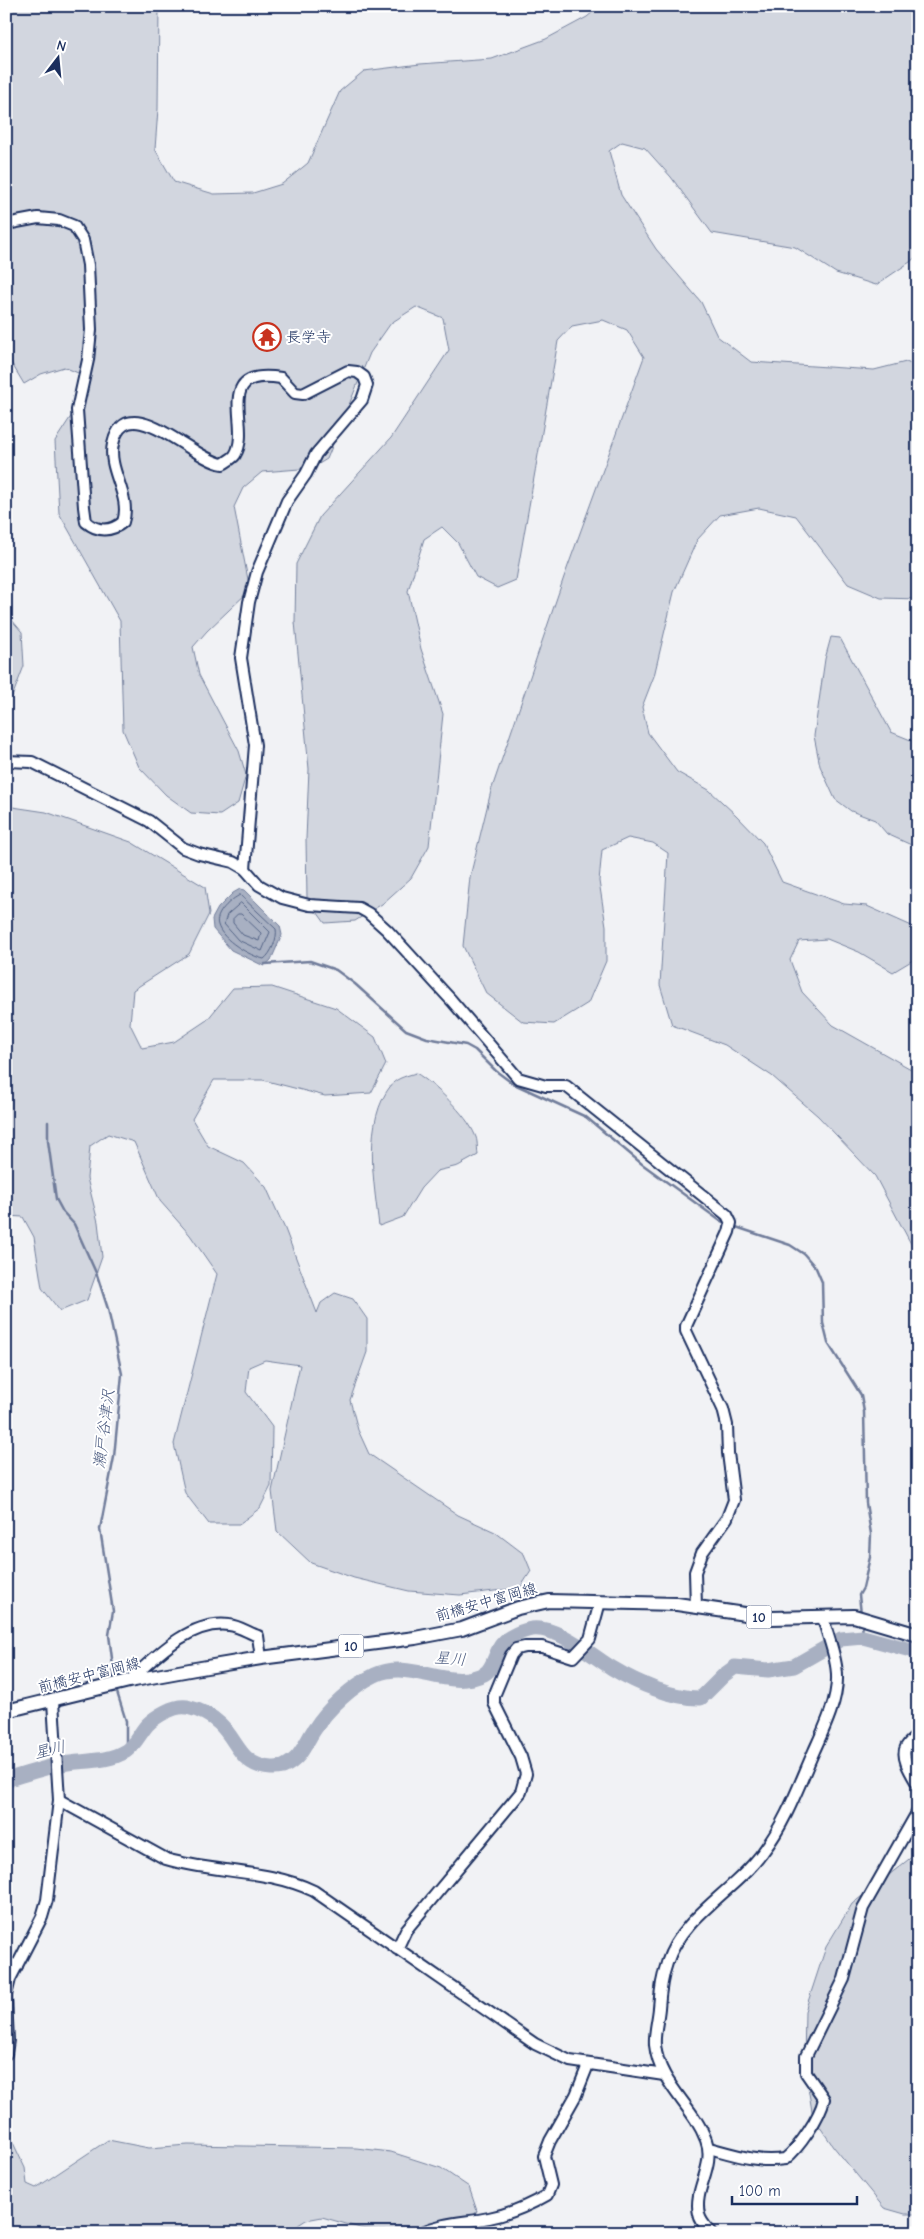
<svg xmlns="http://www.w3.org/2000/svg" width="924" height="2239" font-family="'Comic Neue','Klee One',sans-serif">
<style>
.green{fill:#d2d6df;stroke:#76829e}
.water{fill:#a8b0c2;stroke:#707c9a}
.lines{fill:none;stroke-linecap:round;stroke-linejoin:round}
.shore{stroke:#536386;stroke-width:1}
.stream{stroke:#707c9a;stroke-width:2.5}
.river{stroke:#a8b0c2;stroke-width:15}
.minor-casing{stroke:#1b2f5e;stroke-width:14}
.major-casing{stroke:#1b2f5e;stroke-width:16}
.minor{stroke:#fff;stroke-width:10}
.major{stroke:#fff;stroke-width:12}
.labels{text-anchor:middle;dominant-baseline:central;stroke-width:4;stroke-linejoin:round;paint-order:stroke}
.shield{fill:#fff;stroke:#5f6d8e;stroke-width:1}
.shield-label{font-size:14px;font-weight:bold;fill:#1b2f5e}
.poi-label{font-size:15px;fill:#1b2f5e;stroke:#fff;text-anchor:start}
.street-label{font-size:15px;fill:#1b2f5e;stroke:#fff}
.water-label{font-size:16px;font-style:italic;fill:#4c5c81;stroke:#fff}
</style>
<rect width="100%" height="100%" fill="#f1f2f5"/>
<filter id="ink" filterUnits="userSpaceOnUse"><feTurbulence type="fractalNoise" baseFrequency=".02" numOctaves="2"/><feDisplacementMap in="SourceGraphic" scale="10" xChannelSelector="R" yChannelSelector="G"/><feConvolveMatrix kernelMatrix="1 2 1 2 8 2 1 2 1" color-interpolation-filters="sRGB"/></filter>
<g filter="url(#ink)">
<g class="green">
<polygon points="6,6 159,6 158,109 155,149 174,182 214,194 253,193 282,184 308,163 340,91 364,71 420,64 492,59 546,39 587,17 600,6 918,6 918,255 910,262 876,285 836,273 795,247 712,233 671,177 645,148 622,142 609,151 621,195 656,249 701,302 717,336 751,362 874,370 906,362 918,367 918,599 881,598 848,584 796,516 759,508 720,515 697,540 674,592 654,676 642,707 648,733 677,772 709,790 736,815 763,843 782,882 844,904 867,906 914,927 918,934 918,954 913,960 893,972 859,952 827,939 799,941 790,960 802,992 833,1025 918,1073 918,1257 875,1176 818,1116 772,1076 725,1045 672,1025 660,985 668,853 653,843 628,838 602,850 599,881 606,926 606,961 588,1003 554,1024 523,1022 486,993 463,946 470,877 491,791 564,577 644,357 627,330 603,320 572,326 558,341 516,580 497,588 476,577 458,543 442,527 424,539 408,591 421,649 443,714 429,846 411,878 382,904 355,921 325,923 307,898 306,839 309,769 295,622 296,564 320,516 391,438 449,350 443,318 416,307 391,323 370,353 327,459 312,468 262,472 243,488 234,507 250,590 207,631 193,647 199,675 239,751 246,775 238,803 220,815 191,813 166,795 139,767 123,730 120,621 59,513 55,441 83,398 85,376 64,367 41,374 24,384 6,354"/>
<polygon points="6,613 22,632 24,666 12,697 6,699"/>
<polygon points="831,637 840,638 891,732 918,743 918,848 887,834 875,820 851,811 835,799 820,766 814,736 825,659"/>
<polygon points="6,806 46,812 131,842 205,887 209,914 189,954 133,990 130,1024 142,1048 174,1042 207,1020 233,988 272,987 336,1008 375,1037 386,1064 371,1093 325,1096 263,1080 214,1080 192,1119 208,1146 244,1163 266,1187 285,1229 317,1313 321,1303 335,1293 353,1299 367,1319 367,1352 350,1400 358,1430 369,1454 458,1515 495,1532 524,1554 531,1571 520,1588 460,1595 409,1591 354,1578 311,1563 277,1531 272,1491 300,1365 265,1360 249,1367 246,1392 272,1427 271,1486 260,1508 239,1524 209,1524 185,1493 174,1444 217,1274 190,1235 160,1201 134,1142 108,1134 90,1146 87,1178 98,1222 102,1257 87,1300 60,1311 42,1288 34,1237 23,1217 6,1216"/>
<path d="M416,1073c18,11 51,42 59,62 3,5 2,14 3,20l-20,11 -21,5 -16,17 -18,29 -24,9c-5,-43 -17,-105 13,-142 5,-6 17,-9 24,-11z"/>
<polygon points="918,1852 918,2214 905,2214 884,2208 833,2146 813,2117 804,2063 805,2011 826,1947 852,1904"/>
<polygon points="6,2128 25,2168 27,2184 36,2188 108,2140 149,2148 188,2145 356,2148 391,2152 441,2168 469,2187 477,2211 467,2224 404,2233 360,2228 322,2217 306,2220 286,2233 6,2233"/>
</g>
<polygon class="water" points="240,889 244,890 280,926 282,935 271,960 264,966 231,950 213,929 212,919 218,908 233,893"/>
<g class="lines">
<g class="shore">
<path d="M240,895l36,34c2,9 -5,25 -12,30 -14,-3 -42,-19 -46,-34 -4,-11 13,-26 22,-30z"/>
<polygon points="241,903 270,932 262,951 238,940 224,924 227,915"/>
<polygon points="238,914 241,914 261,933 259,941 243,935 233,923 233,919"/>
</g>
<g class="stream">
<polyline points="265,964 310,961 336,970 355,984 406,1030 427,1038 466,1045 475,1050 496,1071 512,1083 586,1117 642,1164 719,1220 728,1224"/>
<polyline points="48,1122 48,1141 56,1199 63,1212 74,1224 97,1275 108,1309 122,1374 114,1457 100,1529 113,1611 109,1635 115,1682"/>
<polyline points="733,1226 790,1245 804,1254 816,1268 822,1282 823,1323 828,1343 861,1395 864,1412 866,1503 871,1534 870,1557 863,1588 859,1595 861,1614"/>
<polyline points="862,1622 863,1637"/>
<polyline points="116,1689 126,1721 126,1750"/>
</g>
<path class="river" d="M6,1780c19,-6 37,-12 56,-16 22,-4 44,-1 64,-13 9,-6 14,-18 21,-26 9,-9 27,-20 40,-18 13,3 24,8 33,17 18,17 20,42 51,44 4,0 8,0 12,-1 19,-9 21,-22 31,-37 14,-22 38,-44 61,-55 37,-17 72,17 109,-1 10,-5 11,-23 19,-31 5,-6 21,-13 29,-14 26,-3 59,26 80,39 25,15 61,31 89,30l23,-23 11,-8 33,3 26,-4 47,-27 22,-2 55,15"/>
<defs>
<g id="minor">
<path d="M6,224l32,-6 21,2 15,6 9,14 5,25 3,65 -3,30 -11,50 7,97 2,15c12,10 25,10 37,0 9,-26 -16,-52 -10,-78 13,-58 81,17 110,20 4,-3 9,-5 12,-9 18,-28 -24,-88 46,-77l14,15 8,1 45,-23 9,1 7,5 3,8 -5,15 -46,54 -10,20 -19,27 -30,71 -8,30 -8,56 14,87 -10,124"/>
<polyline points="6,761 32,762 149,821 183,848 199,854 233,862 245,869 259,885 282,898 309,905 359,908 368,913 387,930 452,1001 518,1078 546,1086 566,1086 727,1215 731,1223 729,1232 686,1326 686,1331 723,1409 727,1425 728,1453 734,1500 727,1518 702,1553 695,1572 696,1606"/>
<path d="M129,1681c26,-24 61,-61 100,-56 10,1 20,8 29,11l3,22"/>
<path d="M918,1735c-4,3 -9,7 -12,12 -6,11 7,29 12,38"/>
<path d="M59,1800l107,59c48,14 102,10 148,32l221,153 35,17 94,14"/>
<polyline points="397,1949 406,1930 521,1792 526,1774 521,1757 494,1703 494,1696 511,1655 516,1649 525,1647 542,1647 573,1657 590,1639 600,1602"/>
<polyline points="6,1962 17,1966"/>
<polyline points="6,1995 10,1979 42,1917 47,1900 59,1800 53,1701"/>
<polyline points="6,1998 8,2040 6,2054"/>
<path d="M709,2148c26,7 49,15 76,11 14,-11 35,-42 39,-60l-18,-26v-17l38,-77 19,-71 55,-97"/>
<path d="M420,2233c23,-11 44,-10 69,-15 21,-4 39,-12 58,-23l4,-10 -7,-29 6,-15 26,-46 12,-30"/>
<path d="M711,2233c-5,-6 -11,-12 -12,-19 -6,-25 17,-48 7,-74 -13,-35 -47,-56 -51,-95 -1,-12 3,-25 4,-37 1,-15 3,-31 8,-45 15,-47 68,-72 96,-111 23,-30 36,-67 51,-101 10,-22 24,-51 23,-75 0,-20 -10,-40 -14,-59"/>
</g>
<polyline id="major" points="6,1711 129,1681 195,1669 261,1658 415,1638 462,1629 518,1608 549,1601 677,1604 772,1618 854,1616 918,1635"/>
</defs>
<use href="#minor" class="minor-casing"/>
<use href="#major" class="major-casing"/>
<use href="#minor" class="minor"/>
<use href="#major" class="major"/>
</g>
</g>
<defs>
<symbol id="temple-ring" viewBox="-11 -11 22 22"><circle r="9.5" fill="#fff" stroke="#c8321e" stroke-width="1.5"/><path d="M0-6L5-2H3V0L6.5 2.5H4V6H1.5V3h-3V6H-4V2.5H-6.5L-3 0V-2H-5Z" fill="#c8321e"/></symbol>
</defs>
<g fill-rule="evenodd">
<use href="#temple-ring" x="251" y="321" width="32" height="32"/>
</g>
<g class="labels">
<g class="shield">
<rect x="746.5" y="1605.5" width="25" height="23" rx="4"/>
<rect x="338.5" y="1634.5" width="25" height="23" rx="4"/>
</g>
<g class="shield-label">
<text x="759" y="1617">10</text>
<text x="351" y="1646">10</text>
</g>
<g class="poi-label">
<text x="286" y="337">長学寺</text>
</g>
<g class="street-label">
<text transform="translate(486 1602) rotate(-16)">前橋安中富岡線</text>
<text transform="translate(89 1675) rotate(-14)">前橋安中富岡線</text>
</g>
<g class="water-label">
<text transform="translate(104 1429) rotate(-83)">瀬戸谷津沢</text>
<text transform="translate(450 1659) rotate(4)">星川</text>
<text transform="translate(50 1750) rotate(-13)">星川</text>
</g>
</g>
<rect width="924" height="2239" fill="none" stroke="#fff" stroke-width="25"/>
<rect x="12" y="12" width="899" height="2214" fill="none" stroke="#1b2f5e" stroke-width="2" filter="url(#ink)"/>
<g transform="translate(58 58) rotate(16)" stroke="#ffffff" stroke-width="4" paint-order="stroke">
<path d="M0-4L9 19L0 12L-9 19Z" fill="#1b2f5e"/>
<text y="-8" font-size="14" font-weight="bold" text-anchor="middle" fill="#1b2f5e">N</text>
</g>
<path d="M732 2196v8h125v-8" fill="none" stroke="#1b2f5e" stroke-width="2.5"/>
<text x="739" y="2196" font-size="15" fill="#1b2f5e" stroke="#ffffff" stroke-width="4" paint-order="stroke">100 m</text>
</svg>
